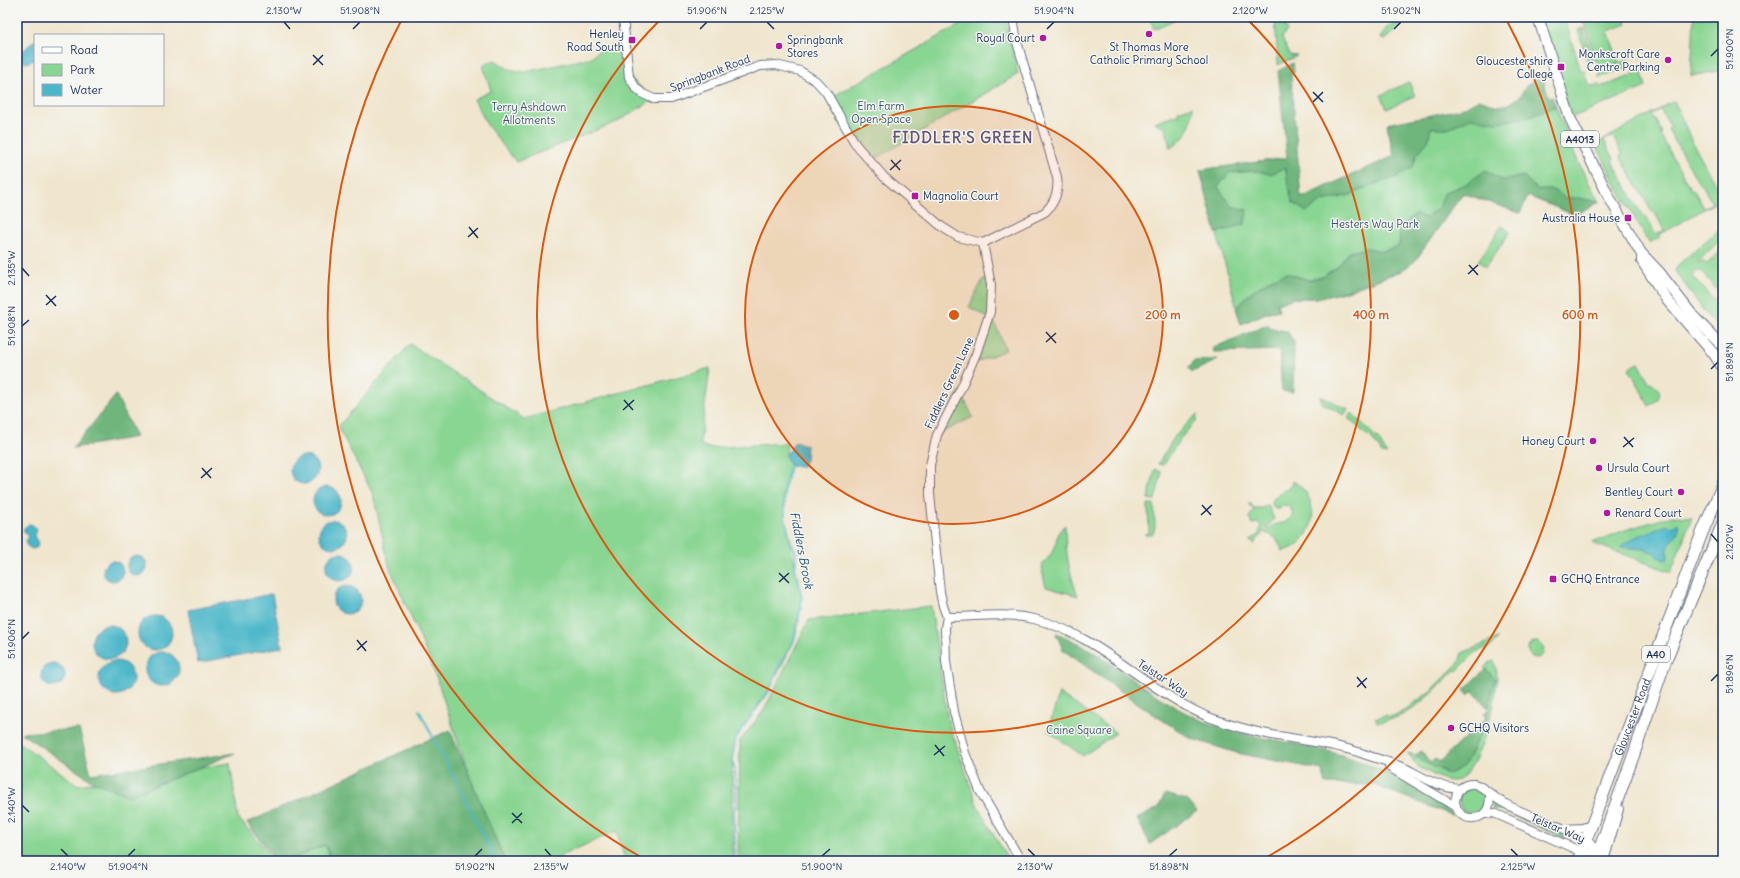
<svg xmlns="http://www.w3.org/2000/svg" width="1740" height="878" font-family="Delius,sans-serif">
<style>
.green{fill:#89d592;stroke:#528278;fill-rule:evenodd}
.forest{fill:#6eb67c;stroke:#44726d}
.water{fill:#4cb7c9;stroke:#347394}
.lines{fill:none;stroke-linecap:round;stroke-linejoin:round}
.stream{stroke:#4cb7c9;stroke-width:2}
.tertiary-casing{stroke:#666f85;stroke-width:10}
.primary-casing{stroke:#666f85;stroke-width:12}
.trunk-casing{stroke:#666f85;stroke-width:13}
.tertiary{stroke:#fff;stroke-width:8}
.primary{stroke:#fff;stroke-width:10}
.trunk{stroke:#fff;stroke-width:11}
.ticks{fill:none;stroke:#1b2f5e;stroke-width:1.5}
.ring{fill:none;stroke:#de5710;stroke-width:2}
.poi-dot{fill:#b5179e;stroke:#f6f6f2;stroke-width:1.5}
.labels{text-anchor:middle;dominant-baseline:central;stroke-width:3;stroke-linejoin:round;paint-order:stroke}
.shield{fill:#f6f6f2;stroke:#5d6b8a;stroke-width:1}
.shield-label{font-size:10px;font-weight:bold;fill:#1b2f5e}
.poi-label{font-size:11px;fill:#1b2f5e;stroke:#f6f6f2;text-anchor:end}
.street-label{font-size:11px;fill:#1b2f5e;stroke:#f6f6f2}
.park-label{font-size:11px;fill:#36586b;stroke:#f6f6f2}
.water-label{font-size:12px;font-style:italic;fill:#2a587e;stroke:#f6f6f2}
.district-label{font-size:15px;font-weight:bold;letter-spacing:1px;fill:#665573;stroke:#f6f6f2}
.centre{fill:#de5710;stroke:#f6f6f2;stroke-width:2}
.ring-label{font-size:12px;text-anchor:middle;font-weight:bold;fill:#de5710;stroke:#f6f6f2;stroke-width:3;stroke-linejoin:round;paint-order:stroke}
.neatline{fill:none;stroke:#1b2f5e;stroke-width:1.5}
.ticks-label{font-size:10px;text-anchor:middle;fill:#1b2f5e}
</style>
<rect width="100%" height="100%" fill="#f6f6f2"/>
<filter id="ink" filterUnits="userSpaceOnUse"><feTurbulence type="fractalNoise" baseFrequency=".025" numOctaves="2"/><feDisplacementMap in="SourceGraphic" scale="8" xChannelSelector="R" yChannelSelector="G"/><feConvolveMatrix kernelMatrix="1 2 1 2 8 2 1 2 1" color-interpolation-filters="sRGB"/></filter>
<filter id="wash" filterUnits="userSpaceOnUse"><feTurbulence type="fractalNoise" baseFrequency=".012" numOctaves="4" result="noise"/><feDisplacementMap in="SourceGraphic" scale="16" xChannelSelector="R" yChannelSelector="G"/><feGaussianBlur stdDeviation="0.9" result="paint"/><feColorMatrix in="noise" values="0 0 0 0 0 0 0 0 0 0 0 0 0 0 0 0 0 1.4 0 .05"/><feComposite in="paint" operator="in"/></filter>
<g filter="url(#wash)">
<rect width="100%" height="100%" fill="#f0e6ce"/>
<g class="green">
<polygon points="974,17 1005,17 1018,74 870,162 830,98"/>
<polygon points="1149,17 1180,17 1154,29"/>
<polygon points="1275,17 1281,17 1287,30 1282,38 1290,55 1297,56 1278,65"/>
<polygon points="1538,17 1564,17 1581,71 1584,70 1588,85 1592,86 1599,84 1601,87 1634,75 1633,72 1641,69 1646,87 1570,118"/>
<polygon points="1582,17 1624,17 1627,24 1608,31 1619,62 1604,67 1597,63"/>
<polygon points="1694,17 1723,17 1723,70 1691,76"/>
<polygon points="1405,19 1396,30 1384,40 1380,38 1388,26"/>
<polygon points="1583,28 1594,61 1588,63 1578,30"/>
<polygon points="625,43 629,77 654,99 617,122 516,162 487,125 474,99 491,91 483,65 495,60 508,69 525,72 590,58 600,50 609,46"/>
<polygon points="1629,59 1631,66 1599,78 1599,73 1600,71"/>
<polygon points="1409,82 1415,96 1387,109 1381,95"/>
<polygon points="1552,97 1578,162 1599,202 1575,215 1528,196 1520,213 1463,193 1415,261 1401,271 1347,291 1320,298 1293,298 1277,304 1279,310 1268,312 1241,324 1200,170 1288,158 1301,198 1394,156 1387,124"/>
<path d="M1674,101l18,41 31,56 -64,37 1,2 -11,6 -33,-58 -20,-41zM1660,109l11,19 -3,1 32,56 2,-1 10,19 -8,5 -11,-19 -2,1 -31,-56 2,-1 -10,-19zM1612,136l11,19 -3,1 32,56 2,-1 10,19 -8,5 -10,-19 -3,1 -31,-56 2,-2 -10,-19z"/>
<path d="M1193,106c-1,17 -6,34 -23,42l-4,-19 -11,-7 16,-6 8,-1 -1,-4z"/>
<polygon points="1502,226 1510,232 1486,267 1478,261"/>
<path d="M1723,226v11l-25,25 1,1 4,-3 4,4 16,-15v82l-14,-13 -34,-47 3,-6zM1699,270l22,24 -7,6 -22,-24z"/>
<polygon points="983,279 991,282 990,312 1006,350 972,364 988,318 969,307"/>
<polygon points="410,344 524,419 710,368 700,444 708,448 787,443 786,456 790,466 783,495 785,518 802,599 793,643 773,683 736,738 732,759 732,861 625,861 617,831 560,856 562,861 506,861 486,825 433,668 389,566 373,494 338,427"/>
<path d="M1639,363c3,5 6,12 9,17 2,3 5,3 8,6 8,8 1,16 -7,20l-20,-38z"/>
<polygon points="960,391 973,417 937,435"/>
<polygon points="1320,396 1348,409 1344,415 1322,403"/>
<polygon points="1352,413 1378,439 1387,454 1382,453 1370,436 1369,437 1348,418"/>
<polygon points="1197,414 1196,421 1179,440 1165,463 1163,465 1158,464 1175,436"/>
<polygon points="1155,469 1161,472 1161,475 1155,500 1148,499"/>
<path d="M1293,481c10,6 17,15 19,27 4,19 -11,41 -30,43 -2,-9 -7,-16 -17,-18 5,-7 12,-10 19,-10l10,-8 -5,-9 -5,-1 -4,4h-5l-4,-7 8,-9 13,-7z"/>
<polygon points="1249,502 1254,508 1262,508 1268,505 1274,519 1254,544 1250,541 1259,534 1261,526 1258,523 1252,524 1249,518 1254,510 1249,505"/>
<polygon points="1148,504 1154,504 1155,527 1153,534 1145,535 1144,534 1149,533"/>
<polygon points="1672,516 1692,517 1671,572 1592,543 1628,529"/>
<path d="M1065,525c0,25 4,48 13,71l-32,-9 -5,-20 13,-17 4,-17z"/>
<polygon points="931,606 948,721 978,807 1009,861 738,861 740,741 764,710 809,620"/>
<path d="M1495,638l3,1 -6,7 -16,6 -19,19 -2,-1c-21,20 -47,51 -78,52l-2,-3 10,-4 5,2 12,-5 27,-20 30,-30 3,-9 30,-12z"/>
<circle cx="1536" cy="650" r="8"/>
<path d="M1494,661c2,6 3,12 3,18 0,22 -18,92 -39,101 -9,3 -18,-2 -26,-6 -9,-5 -18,-7 -20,-17l-4,-2v-2l8,2 31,19 16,-8 4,-5 19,-41 9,-41 -11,-11 5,-5z"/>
<polygon points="1059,693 1116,733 1083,756 1048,731"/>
<polygon points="17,741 78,785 230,763 238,818 276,861 17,861"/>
<circle cx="1472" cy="801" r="13"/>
<polygon points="1493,803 1565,834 1564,838 1501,810 1492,809"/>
<polygon points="325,845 332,861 286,861"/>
</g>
<g class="forest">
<polygon points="1293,63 1294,73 1291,75 1301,198 1394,156 1387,124 1461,109 1479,99 1503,108 1518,98 1528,84 1542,75 1549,98 1552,97 1556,106 1525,118 1497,122 1471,118 1448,128 1431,128 1428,141 1417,154 1413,167 1397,177 1369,186 1351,195 1323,201 1306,212 1292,202 1285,168 1270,174 1257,171 1229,173 1218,187 1231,206 1247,210 1245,224 1216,233 1200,170 1287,158 1278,71"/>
<polygon points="1486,170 1503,180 1524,176 1537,190 1553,190 1565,198 1579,198 1599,202 1575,215 1528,196 1520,213 1463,193 1415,261 1401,271 1347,291 1320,298 1293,298 1277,304 1279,310 1268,312 1241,324 1236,308 1251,292 1269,280 1287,273 1308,280 1322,277 1338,266 1349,252 1367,248 1382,251 1399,246 1400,228 1415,214 1426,218 1439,207 1445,192 1466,184"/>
<polygon points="1267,325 1272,329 1287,331 1294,342 1293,392 1282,391 1279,350 1214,352 1212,350 1213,348"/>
<polygon points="1218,359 1218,360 1192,372 1188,368 1194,361"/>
<polygon points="116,395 136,437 73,448"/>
<path d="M1056,633c49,19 88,60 136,83 42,20 87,23 131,34 43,10 100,36 131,66l-80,-31 -48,-1 -4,-14 -85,-17 -45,-14 -36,-23 -93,-66z"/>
<polygon points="1486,669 1495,679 1486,720 1467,761 1463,766 1450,774 1421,761 1416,755 1421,751 1431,763 1436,759 1439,762 1486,718 1483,714 1489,709 1473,691 1468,695 1464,690"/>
<polygon points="79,729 91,774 235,753 130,796 92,781 21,733"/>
<polygon points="450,730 505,861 332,861 325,845 286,861 277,861 247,823"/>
<polygon points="1165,794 1187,800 1197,811 1150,844 1137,819 1158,808"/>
</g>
<g class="water">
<polygon points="35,40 35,60 26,63 21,60 22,52"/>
<polygon points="798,442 807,446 806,460 802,467 790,466 786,456 794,443"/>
<circle cx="304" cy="470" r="14"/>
<circle cx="327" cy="501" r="14"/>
<circle cx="333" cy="534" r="14"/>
<path d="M1678,523c3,12 -7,15 -10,26 -1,3 0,7 0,10l-5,1 -10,-8 -9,-3 -23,-2c13,-13 29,-13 45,-22l7,2z"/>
<path d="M29,524c7,1 10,7 5,12l5,6 -3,6 -4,1 -5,-3 -1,-4 2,-5 -4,-5v-4z"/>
<circle cx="340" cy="567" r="14"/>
<circle cx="137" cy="566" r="10"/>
<circle cx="113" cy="571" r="10"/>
<circle cx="347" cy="600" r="14"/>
<polygon points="272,594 282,647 198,663 188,610"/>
<circle cx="155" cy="633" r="17"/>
<circle cx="109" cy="642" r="17"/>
<circle cx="162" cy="669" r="17"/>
<circle cx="116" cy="678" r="17"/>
<circle cx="53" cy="675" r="12"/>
</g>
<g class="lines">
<g class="stream">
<polyline points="419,710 497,861"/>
<polyline points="733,861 735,843 734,811 736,803 735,771 732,759 736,738 746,723 769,692 779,666 793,643 797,630 802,599 799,582 795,570 796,560 795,550 791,542 785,518 784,489 790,466"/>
</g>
</g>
</g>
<g filter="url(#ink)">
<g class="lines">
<defs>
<g id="tertiary">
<polyline points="623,17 629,77 636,88 643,94 654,99 671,99 760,66 776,65 800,71 816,81 826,92 856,145 884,177 942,227 958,237 983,243"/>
<polyline points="983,243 991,285 990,312 976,354 961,388 937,435 930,465 930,494 940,592 943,606 947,617 945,628 946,662 954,712 965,753 980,791 1021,861"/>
<path d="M983,243l62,-31c11,-10 14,-21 12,-35l-40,-135 -4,-25"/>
<path d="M947,617c30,0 58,-5 87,2 67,16 114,74 177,99 19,7 40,13 61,17 29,5 58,8 86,17 16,6 33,10 49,17 17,9 33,19 53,20"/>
<polyline points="1389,767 1456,807"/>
<path d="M1490,795c0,5 0,10 -3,15 -6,10 -21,11 -28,2 -3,-4 -5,-10 -3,-15 1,-8 9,-14 18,-13 8,1 19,13 28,18 26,15 57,22 83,37 5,3 9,9 13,14"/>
<polyline points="1484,814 1494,813 1582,852 1598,853"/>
<polyline points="1565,829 1582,828 1592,825"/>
<polyline points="1604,861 1619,809"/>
</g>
<g id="primary">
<polyline points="1538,17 1570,118 1610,199 1641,253 1660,273 1693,316 1723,347"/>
<polyline points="1642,256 1642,261 1667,300 1714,354 1723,368"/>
</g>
<g id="trunk">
<path id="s1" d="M1578,861l124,-328 21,-49"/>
<polyline points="1595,861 1634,754 1665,662 1723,523"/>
</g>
</defs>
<use href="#tertiary" class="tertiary-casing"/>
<use href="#primary" class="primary-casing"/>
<use href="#trunk" class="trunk-casing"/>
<use href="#tertiary" class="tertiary"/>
<use href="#primary" class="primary"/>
<use href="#trunk" class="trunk"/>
</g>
</g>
<path class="ticks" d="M284,22l6,7M767,22l7,7M1250,22l7,7M353,29l7,-7M700,29l7,-7M1047,29l7,-7M1394,29l7,-7M313,55l10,10M1711,56l7,-7M313,65l10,-10M1313,92l10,10M1313,102l10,-10M891,160l9,10M890,170l11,-10M469,227l9,11M468,237l10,-9M1469,265l9,10M22,268l7,8M1468,274l10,-9M46,295l10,11M46,305l10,-9M22,326l7,-6M1046,332l10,11M1046,342l10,-9M1711,369l7,-7M624,400l9,10M623,410l11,-10M1624,437l9,10M1623,447l11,-9M202,468l9,10M201,478l11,-10M1202,505l9,10M1201,515l11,-10M1711,534l7,8M779,573l10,10M779,582l10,-9M22,639l7,-7M357,640l9,11M357,650l10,-9M1357,677l9,11M1711,681l7,-7M1357,687l10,-9M935,745l9,11M934,755l11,-9M22,805l7,7M512,813l10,10M512,823l10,-10M61,849l7,7M545,849l6,7M1028,849l7,7M1511,849l7,7M128,856l7,-7M475,856l7,-7M822,856l8,-7M1169,856l8,-7"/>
<circle cx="954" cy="315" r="209" fill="#de5710" fill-opacity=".12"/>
<g class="ring">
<circle cx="954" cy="315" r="209"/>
<path d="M1246 18A417 417 0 1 1 662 18"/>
<path d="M646 860A626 626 0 0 1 401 21M1507 21A626 626 0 0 1 1262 860"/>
</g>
<g class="poi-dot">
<circle cx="1149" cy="34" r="4"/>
<circle cx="1043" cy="38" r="4"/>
<rect x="628" y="36" width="8" height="8" rx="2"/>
<circle cx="779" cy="46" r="4"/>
<circle cx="1668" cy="60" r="4"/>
<rect x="1557" y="63" width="8" height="8" rx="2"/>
<rect x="911" y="192" width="8" height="8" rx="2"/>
<rect x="1624" y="214" width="8" height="8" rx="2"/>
<circle cx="1593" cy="441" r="4"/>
<circle cx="1599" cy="468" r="4"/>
<circle cx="1681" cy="492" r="4"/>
<circle cx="1607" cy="513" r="4"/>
<rect x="1549" y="575" width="8" height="8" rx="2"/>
<circle cx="1451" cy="728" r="4"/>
</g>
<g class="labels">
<g class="shield">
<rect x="1561" y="131" width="38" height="16" rx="3"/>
<rect x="1642" y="646" width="28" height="16" rx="3"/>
</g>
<g class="shield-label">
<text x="1580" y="139">A4013</text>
<text x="1656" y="654">A40</text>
</g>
<g class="poi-label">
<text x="624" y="34">Henley<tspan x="624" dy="13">Road South</tspan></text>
<text x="1035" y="38">Royal Court</text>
<text x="787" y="40" text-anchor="start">Springbank<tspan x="787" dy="13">Stores</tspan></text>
<text x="1149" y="47" text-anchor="middle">St Thomas More<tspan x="1149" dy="13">Catholic Primary School</tspan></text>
<text x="1660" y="54">Monkscroft Care<tspan x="1660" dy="13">Centre Parking</tspan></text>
<text x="1553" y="61">Gloucestershire<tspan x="1553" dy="13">College</tspan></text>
<text x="923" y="196" text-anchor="start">Magnolia Court</text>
<text x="1620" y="218">Australia House</text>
<text x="1585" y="441">Honey Court</text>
<text x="1607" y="468" text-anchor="start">Ursula Court</text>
<text x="1673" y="492">Bentley Court</text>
<text x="1615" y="513" text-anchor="start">Renard Court</text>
<text x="1561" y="579" text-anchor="start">GCHQ Entrance</text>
<text x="1459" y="728" text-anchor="start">GCHQ Visitors</text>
</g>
<g class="street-label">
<text transform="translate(710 73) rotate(-21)">Springbank Road</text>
<text transform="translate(949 383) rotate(-65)">Fiddlers Green Lane</text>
<text transform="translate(1163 678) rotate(33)">Telstar Way</text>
<text stroke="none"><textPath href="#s1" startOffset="154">Gloucester Road</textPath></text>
<text transform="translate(1558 828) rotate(23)">Telstar Way</text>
</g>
<g class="park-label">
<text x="881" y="106">Elm Farm<tspan x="881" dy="13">Open Space</tspan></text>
<text x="529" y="107">Terry Ashdown<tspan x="529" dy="13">Allotments</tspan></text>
<text x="1375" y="224">Hesters Way Park</text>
<text x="1079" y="730">Caine Square</text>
</g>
<g class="water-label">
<text transform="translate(802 550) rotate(79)">Fiddlers Brook</text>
</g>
<g class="district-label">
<text x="963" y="137">FIDDLER'S GREEN</text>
</g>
</g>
<circle cx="954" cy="315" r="6" class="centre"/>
<g class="ring-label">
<text x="1163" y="319">200 m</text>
<text x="1371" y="319">400 m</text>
<text x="1580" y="319">600 m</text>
</g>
<rect width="1740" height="878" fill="none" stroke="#f6f6f2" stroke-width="44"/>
<rect x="34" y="34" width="130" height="72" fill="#f6f6f2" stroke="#9ea6b7"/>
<rect x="42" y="47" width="20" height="6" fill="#ffffff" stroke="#9ea6b7"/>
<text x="70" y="54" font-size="12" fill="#1b2f5e">Road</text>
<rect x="42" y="64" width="20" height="12" fill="#89d592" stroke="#9ea6b7"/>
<text x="70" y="74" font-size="12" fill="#1b2f5e">Park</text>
<rect x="42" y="84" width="20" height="12" fill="#4cb7c9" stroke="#9ea6b7"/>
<text x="70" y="94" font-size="12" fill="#1b2f5e">Water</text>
<rect x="22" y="22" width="1696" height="834" class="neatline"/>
<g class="ticks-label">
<text x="284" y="14">2.130°W</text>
<text x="360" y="14">51.908°N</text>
<text x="707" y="14">51.906°N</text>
<text x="767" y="14">2.125°W</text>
<text x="1054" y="14">51.904°N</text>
<text x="1250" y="14">2.120°W</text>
<text x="1401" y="14">51.902°N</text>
<text transform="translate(1729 49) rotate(-90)" y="4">51.900°N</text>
<text transform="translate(11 268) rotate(-90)" y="4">2.135°W</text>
<text transform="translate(11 326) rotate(-90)" y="4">51.908°N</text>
<text transform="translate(1729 362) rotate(-90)" y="4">51.898°N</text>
<text transform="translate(1729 542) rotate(-90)" y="4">2.120°W</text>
<text transform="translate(11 639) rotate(-90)" y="4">51.906°N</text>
<text transform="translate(1729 674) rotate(-90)" y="4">51.896°N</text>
<text transform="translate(11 805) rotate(-90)" y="4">2.140°W</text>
<text x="68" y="870">2.140°W</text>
<text x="128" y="870">51.904°N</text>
<text x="475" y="870">51.902°N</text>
<text x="551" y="870">2.135°W</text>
<text x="822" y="870">51.900°N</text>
<text x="1035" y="870">2.130°W</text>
<text x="1169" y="870">51.898°N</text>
<text x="1518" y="870">2.125°W</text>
</g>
</svg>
